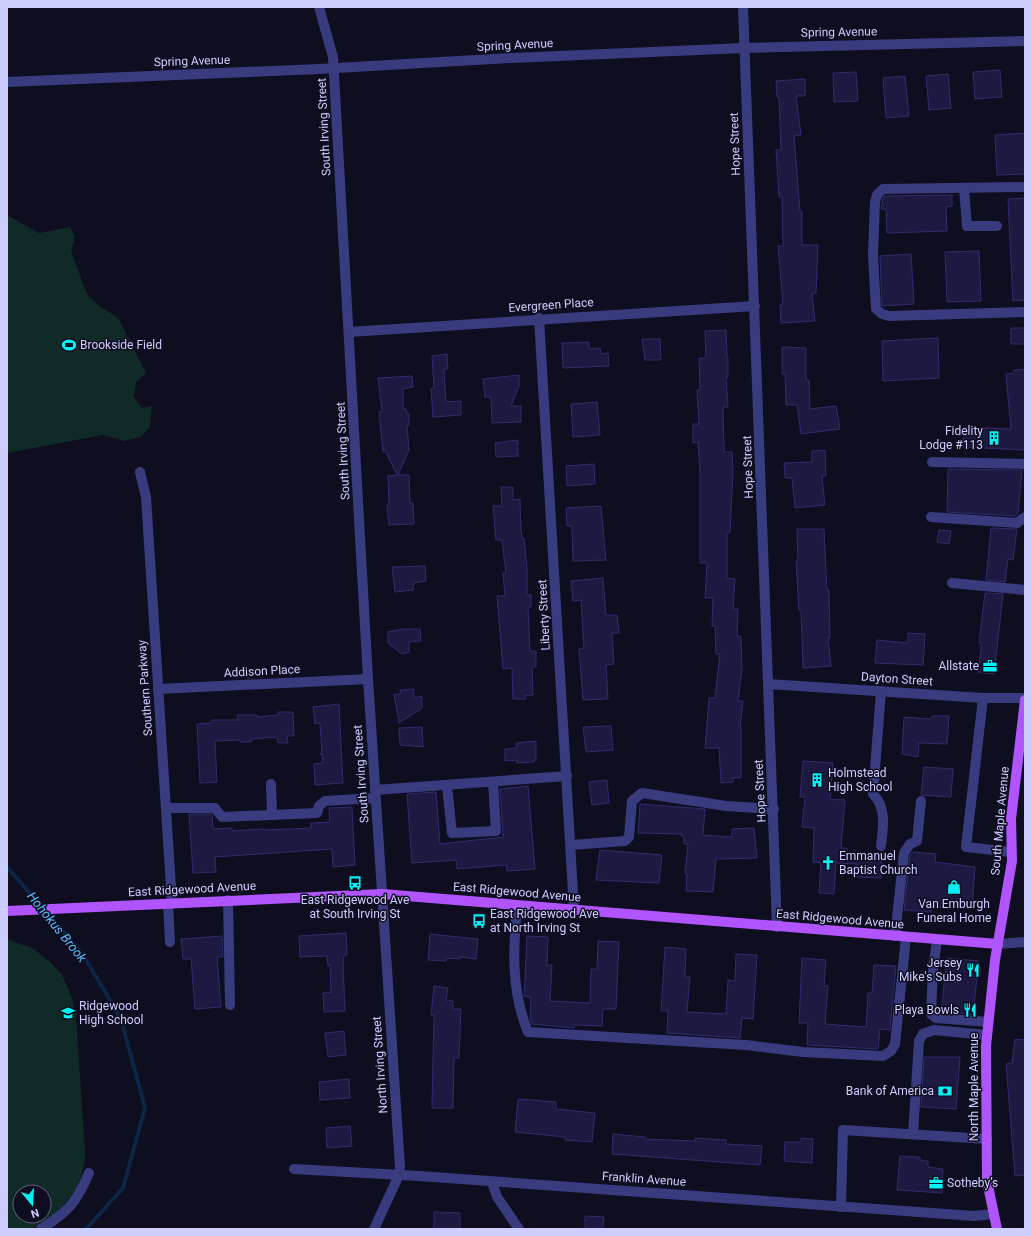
<svg xmlns="http://www.w3.org/2000/svg" width="1032" height="1236" font-family="Roboto,sans-serif">
<style>
.green{fill:#102a27;fill-rule:evenodd}
.lines{fill:none;stroke-linecap:round;stroke-linejoin:round}
.stream{stroke:#0c2645;stroke-width:4}
.building{fill:#1e1941;stroke:#332b6d}
.minor{stroke:#383c7f;stroke-width:10}
.major{stroke:#b055fe;stroke-width:10}
.labels{text-anchor:middle;dominant-baseline:central;stroke-width:3;stroke-linejoin:round;paint-order:stroke}
.street-label{font-size:12px;fill:#cecdff;stroke:#0f0d20}
.poi-label{font-size:12px;fill:#cecdff;stroke:#0f0d20;text-anchor:start}
.water-label{font-size:13px;font-style:italic;fill:#5cc0fe;stroke:#0f0d20}
</style>
<rect width="100%" height="100%" fill="#0f0d20"/>
<g class="green">
<polygon points="7,215 39,233 70,227 75,237 71,251 87,294 99,306 118,318 146,373 136,382 134,397 142,408 152,406 150,427 141,437 124,441 103,435 7,453"/>
<path d="M7,939l27,10 17,14 11,12 10,23 4,19 9,135c0,27 -13,49 -35,65 -6,5 -13,10 -21,12 -7,1 -15,0 -22,0zM20,1192h24v24h-24z"/>
</g>
<g class="lines">
<polyline class="stream" points="7,867 82,953 121,1019 145,1108 123,1188 86,1229"/>
</g>
<g class="building">
<polygon points="1000,70 1002,97 975,99 973,72"/>
<polygon points="856,72 858,101 834,102 833,73"/>
<polygon points="948,74 951,108 929,110 926,76"/>
<polygon points="905,76 909,116 886,118 883,78"/>
<polygon points="805,79 805,96 796,96 801,135 794,136 800,211 802,211 802,245 818,245 816,293 812,294 815,321 781,323 780,305 783,304 778,246 783,246 782,197 779,197 778,181 776,150 781,150 779,97 777,97 776,81"/>
<polygon points="1025,133 1025,174 997,175 995,135"/>
<polygon points="952,195 952,206 946,207 947,231 887,233 886,209 881,209 883,198 885,196"/>
<polygon points="1025,198 1025,300 1013,301 1008,199"/>
<polygon points="979,251 981,301 947,302 945,252"/>
<polygon points="911,254 914,304 882,306 880,256"/>
<rect x="1011" y="328" width="14" height="16"/>
<polygon points="726,330 727,358 728,358 728,377 726,377 728,407 723,407 724,452 732,452 733,471 730,533 727,533 727,578 735,579 733,609 738,609 737,636 741,636 742,669 738,701 743,701 740,727 741,728 741,778 733,778 733,782 721,783 719,748 705,748 709,698 715,698 720,654 716,654 715,626 712,626 713,598 705,598 707,563 700,563 700,471 698,442 693,443 693,424 699,424 697,390 700,390 699,358 706,358 705,331"/>
<polygon points="938,338 939,378 883,381 882,341"/>
<polygon points="642,339 660,339 661,360 645,360"/>
<polygon points="589,342 589,349 600,348 601,354 608,353 609,366 563,368 562,343"/>
<polygon points="782,347 806,348 806,380 809,380 810,409 836,406 840,429 801,434 797,405 786,405 785,374 782,374"/>
<polygon points="447,354 448,369 444,369 446,402 461,401 461,415 433,417 431,389 434,388 432,356"/>
<polygon points="1025,369 1025,450 962,447 965,427 1011,429 1006,374 1014,373 1014,370"/>
<polygon points="519,375 519,386 511,406 521,406 521,422 492,423 491,397 485,397 483,379"/>
<polygon points="412,376 413,387 403,389 403,409 406,409 407,414 409,414 409,425 407,426 409,450 398,475 409,475 410,503 413,503 414,524 389,525 387,504 389,504 388,476 397,475 386,452 383,452 379,412 382,411 378,378"/>
<polygon points="597,402 600,435 573,437 571,404"/>
<polygon points="518,440 518,456 496,457 495,443"/>
<polygon points="825,450 826,476 822,476 825,505 795,508 792,478 785,478 784,463 812,462 812,451"/>
<polygon points="594,464 595,484 567,486 566,466"/>
<polygon points="948,469 1022,470 1018,514 1015,516 947,512"/>
<polygon points="501,487 513,487 513,500 520,499 521,529 522,538 524,538 527,569 527,595 531,595 531,607 528,607 530,651 536,651 536,667 532,667 533,695 525,696 525,699 513,699 512,668 503,669 497,596 505,596 503,573 506,573 502,540 496,540 493,506 502,506"/>
<polygon points="601,506 606,560 573,561 572,526 567,526 566,508"/>
<polygon points="991,528 1017,529 1013,560 1008,559 1005,582 986,580"/>
<polygon points="797,529 824,529 827,590 829,590 830,638 828,638 831,666 803,668 801,610 799,610 796,561 798,560"/>
<polygon points="939,530 951,531 949,544 937,542"/>
<polygon points="425,566 426,581 414,583 413,590 395,592 392,567"/>
<polygon points="603,578 606,615 617,615 619,633 612,633 614,664 606,665 608,699 583,700 579,649 584,648 581,600 573,601 571,581"/>
<polygon points="985,593 1003,594 994,674 978,672 981,649 981,643 979,643"/>
<polygon points="403,629 420,629 421,641 409,642 409,652 402,654 388,643 388,632"/>
<polygon points="908,633 925,634 923,665 875,663 877,640 908,643"/>
<polygon points="414,689 414,698 422,696 422,708 399,723 394,694 401,694 400,690"/>
<polygon points="339,704 343,783 315,785 314,764 323,763 322,754 320,754 322,753 320,723 315,724 313,707"/>
<polygon points="278,712 293,712 294,736 287,736 288,743 278,743 277,737 251,739 252,742 240,742 239,740 215,741 217,782 200,783 197,724 211,723 212,720 238,720 237,715 257,715 257,717 278,715"/>
<polygon points="932,716 949,716 947,744 919,743 918,757 902,754 904,717 931,719"/>
<polygon points="611,726 613,750 586,752 583,727"/>
<polygon points="422,727 423,747 400,745 399,728"/>
<polygon points="536,741 536,760 534,760 534,762 517,763 517,760 505,761 505,749 517,748 516,743"/>
<polygon points="803,761 833,763 830,799 845,800 841,848 847,848 847,853 882,854 881,878 857,877 857,864 836,863 834,894 819,893 821,863 813,862 814,828 802,827 805,797 800,797"/>
<polygon points="924,767 953,769 951,797 921,795"/>
<polygon points="607,780 609,803 592,805 589,782"/>
<polygon points="528,786 535,869 507,871 506,865 457,869 456,860 412,863 407,794 436,792 440,844 503,837 500,789"/>
<polygon points="640,804 705,809 703,835 732,837 732,829 754,828 757,858 716,859 713,892 686,891 687,875 685,874 688,844 684,844 684,836 681,836 682,834 638,833"/>
<polygon points="352,807 355,865 333,867 332,849 215,857 216,872 193,873 189,814 212,814 213,829 232,828 232,831 264,829 264,830 311,828 311,823 330,822 329,808"/>
<polygon points="600,850 662,855 659,883 596,880"/>
<polygon points="913,852 936,854 935,862 975,867 972,909 932,907 931,912 904,910 910,855"/>
<polygon points="346,933 347,955 344,955 343,965 345,1011 324,1012 323,993 331,992 330,965 328,966 327,956 300,957 299,936"/>
<polygon points="430,934 478,939 476,959 460,957 460,959 446,958 446,961 428,960"/>
<polygon points="222,936 223,957 217,957 221,1007 195,1009 191,959 183,959 181,939"/>
<polygon points="527,936 548,937 547,965 552,965 550,1001 590,1003 591,969 597,969 598,941 619,942 616,1009 603,1009 602,1026 574,1025 574,1028 532,1024 530,1018 531,998 524,996"/>
<polygon points="665,947 686,949 685,977 690,977 687,1012 726,1014 728,980 735,981 736,954 757,955 753,1019 742,1018 740,1038 667,1033 668,1011 661,1011"/>
<polygon points="802,958 826,960 824,986 828,986 825,1024 866,1027 868,993 872,993 874,965 896,966 890,1030 880,1029 878,1049 807,1045 808,1023 799,1023"/>
<polygon points="947,958 979,961 973,1014 941,1012"/>
<polygon points="434,986 448,988 446,1000 453,1001 453,1009 461,1009 459,1058 454,1058 453,1108 432,1108 434,1015 431,1015"/>
<polygon points="344,1031 346,1055 328,1057 325,1033"/>
<polygon points="1015,1039 1025,1040 1025,1175 1015,1176 1006,1064 1012,1063"/>
<polygon points="924,1057 960,1057 956,1109 921,1107"/>
<polygon points="349,1079 350,1098 320,1100 319,1082"/>
<polygon points="518,1099 556,1102 556,1109 595,1113 592,1142 565,1140 565,1137 515,1132"/>
<polygon points="350,1126 352,1146 327,1148 326,1128"/>
<polygon points="613,1134 645,1137 645,1139 695,1141 695,1138 726,1140 726,1144 762,1146 760,1165 612,1154"/>
<polygon points="801,1138 813,1139 812,1163 784,1161 785,1142 801,1142"/>
<polygon points="900,1156 920,1157 920,1160 928,1161 928,1167 943,1169 942,1193 897,1190"/>
<polygon points="434,1212 460,1213 460,1229 434,1229"/>
<polygon points="585,1216 604,1217 603,1229 585,1229"/>
</g>
<g class="lines">
<g class="minor">
<polyline points="319,7 333,57 368,679 400,1167 399,1175 374,1229"/>
<polyline points="743,7 777,927"/>
<polyline points="7,82 319,69 512,58 744,48 1025,41"/>
<polyline points="1025,187 883,189 877,195 875,202 873,255 876,309 882,314 889,316 1025,312"/>
<polyline points="964,188 967,226 997,226"/>
<polyline points="539,318 574,910"/>
<polyline points="349,332 755,306"/>
<polyline points="932,462 1025,464"/>
<polyline points="140,472 146,497 172,903"/>
<polyline points="931,517 1017,523 1025,517"/>
<polyline points="952,583 1025,590"/>
<polyline points="768,684 983,698 1025,698"/>
<polyline points="158,689 368,679"/>
<path d="M881,691l-8,103c14,14 10,34 8,52"/>
<polyline points="983,698 966,847 1011,852"/>
<polyline points="271,784 272,815"/>
<polyline points="447,786 452,833 496,831 493,782"/>
<polyline points="375,790 567,776"/>
<polyline points="166,808 215,808 222,817 317,813 319,806 325,801 375,798"/>
<polyline points="571,845 625,841 629,837 632,801 642,793 726,806 774,809"/>
<polyline points="228,900 230,1005"/>
<polyline points="168,903 170,942"/>
<path d="M517,906c-4,43 -6,85 11,126l218,13 57,7 80,4 8,-5 4,-7 11,-107"/>
<polyline points="895,936 904,853 910,844 917,841 921,801"/>
<polyline points="937,940 933,969 931,1014 936,1018 988,1022"/>
<polyline points="998,944 1025,942"/>
<polyline points="913,1134 919,1041 923,1034 934,1030 987,1035"/>
<polyline points="294,1169 419,1176 974,1216 993,1214"/>
<polyline points="492,1182 497,1197 519,1229"/>
<polyline points="841,1207 843,1130 987,1139"/>
<path d="M41,1229c28,-18 35,-26 48,-56"/>
</g>
<g class="major">
<polyline points="7,911 382,894 998,944"/>
<polyline points="997,1229 987,1181 986,1046 995,960 1012,861 1011,819 1025,700"/>
</g>
</g>
<defs>
<symbol id="stadium-bare" viewBox="-9 -9 18 18"><path d="M0-5a6.5 5 0 1 0 0 10a6.5 5 0 1 0 0-10ZM-3.5-1.8h7v3.6h-7Z" fill="#02f2f5" stroke="#0f0d20" stroke-width="2.5" paint-order="stroke"/></symbol>
<symbol id="building-bare" viewBox="-9 -9 18 18"><path d="M-4-6H4V6H1V3H-1V6H-4ZM-2.5-4.3h1.7v1.8h-1.7ZM.8-4.3h1.7v1.8H.8ZM-2.5-1h1.7V.8h-1.7ZM.8-1h1.7V.8H.8Z" fill="#02f2f5" stroke="#0f0d20" stroke-width="2.5" paint-order="stroke"/></symbol>
<symbol id="office-bare" viewBox="-9 -9 18 18"><path d="M-6-3h4V-5.5h4V-3h4V5H-6ZM-1-4.5V-3h2v-1.5ZM-6 0V1H6V0Z" fill="#02f2f5" stroke="#0f0d20" stroke-width="2.5" paint-order="stroke"/></symbol>
<symbol id="church-bare" viewBox="-9 -9 18 18"><path d="M-1.2-6h2.4v3.5h3.3v2.4h-3.3V6h-2.4V-.1h-3.3v-2.4h3.3Z" fill="#02f2f5" stroke="#0f0d20" stroke-width="2.5" paint-order="stroke"/></symbol>
<symbol id="bus-bare" viewBox="-9 -9 18 18"><path d="M-5-6H5V4H4V6H2V4H-2V6H-4V4H-5ZM-3.5-4V0h7V-4ZM-3.5 1.2v1.5H-2V1.2ZM2 1.2v1.5H3.5V1.2Z" fill="#02f2f5" stroke="#0f0d20" stroke-width="2.5" paint-order="stroke"/></symbol>
<symbol id="shop-bare" viewBox="-9 -9 18 18"><path d="M-5-2.5h2.3a2.7 3.5 0 0 1 5.4 0H5L5.5 6h-11ZM-1.5-2.5h3a1.5 2.3 0 0 0-3 0Z" fill="#02f2f5" stroke="#0f0d20" stroke-width="2.5" paint-order="stroke"/></symbol>
<symbol id="restaurant-bare" viewBox="-9 -9 18 18"><path d="M-5-6h1v4h1v-4h1v4h1v-4h1v5L-1.5 .5V6h-2V.5L-5-1ZM5-6V6H3V1.5H1.5Q1.5-4 5-6Z" fill="#02f2f5" stroke="#0f0d20" stroke-width="2.5" paint-order="stroke"/></symbol>
<symbol id="school-bare" viewBox="-9 -9 18 18"><path d="M0-5L7-2L0 1L-7-2ZM-4 1L0 2.5L4 1V4Q0 6-4 4Z" fill="#02f2f5" stroke="#0f0d20" stroke-width="2.5" paint-order="stroke"/></symbol>
<symbol id="bank-bare" viewBox="-9 -9 18 18"><path d="M-6-4H6V4H-6ZM0-2.3a2.3 2.3 0 1 0 0 4.6a2.3 2.3 0 1 0 0-4.6Z" fill="#02f2f5" stroke="#0f0d20" stroke-width="2.5" paint-order="stroke"/></symbol>
</defs>
<g fill-rule="evenodd">
<use href="#stadium-bare" x="59" y="335" width="20" height="20"/>
<use href="#building-bare" x="984" y="428" width="20" height="20"/>
<use href="#office-bare" x="980" y="656" width="20" height="20"/>
<use href="#building-bare" x="807" y="770" width="20" height="20"/>
<use href="#church-bare" x="818" y="853" width="20" height="20"/>
<use href="#bus-bare" x="345" y="873" width="20" height="20"/>
<use href="#shop-bare" x="944" y="877" width="20" height="20"/>
<use href="#bus-bare" x="469" y="911" width="20" height="20"/>
<use href="#restaurant-bare" x="963" y="960" width="20" height="20"/>
<use href="#restaurant-bare" x="960" y="1000" width="20" height="20"/>
<use href="#school-bare" x="58" y="1003" width="20" height="20"/>
<use href="#bank-bare" x="935" y="1081" width="20" height="20"/>
<use href="#office-bare" x="926" y="1173" width="20" height="20"/>
</g>
<g class="labels">
<g class="street-label">
<text transform="translate(839 32) rotate(-1)">Spring Avenue</text>
<text transform="translate(515 45) rotate(-3)">Spring Avenue</text>
<text transform="translate(192 61) rotate(-2)">Spring Avenue</text>
<text transform="translate(324 127) rotate(-93)">South Irving Street</text>
<text transform="translate(735 144) rotate(-92)">Hope Street</text>
<text transform="translate(551 305) rotate(-4)">Evergreen Place</text>
<text transform="translate(343 451) rotate(-93)">South Irving Street</text>
<text transform="translate(748 467) rotate(-92)">Hope Street</text>
<text transform="translate(544 615) rotate(-93)">Liberty Street</text>
<text transform="translate(262 671) rotate(-3)">Addison Place</text>
<text transform="translate(897 679) rotate(4)">Dayton Street</text>
<text transform="translate(145 688) rotate(-94)">Southern Parkway</text>
<text transform="translate(361 774) rotate(-94)">South Irving Street</text>
<text transform="translate(760 791) rotate(-93)">Hope Street</text>
<text transform="translate(1000 821) rotate(-85)">South Maple Avenue</text>
<text transform="translate(192 889) rotate(-3)">East Ridgewood Avenue</text>
<text transform="translate(517 892) rotate(5)">East Ridgewood Avenue</text>
<text transform="translate(840 919) rotate(5)">East Ridgewood Avenue</text>
<text transform="translate(380 1065) rotate(-94)">North Irving Street</text>
<text transform="translate(974 1087) rotate(-90)">North Maple Avenue</text>
<text transform="translate(644 1179) rotate(4)">Franklin Avenue</text>
</g>
<g class="poi-label">
<text x="80" y="345">Brookside Field</text>
<text x="983" y="431" text-anchor="end">Fidelity<tspan x="983" dy="14">Lodge #113</tspan></text>
<text x="979" y="666" text-anchor="end">Allstate</text>
<text x="828" y="773">Holmstead<tspan x="828" dy="14">High School</tspan></text>
<text x="839" y="856">Emmanuel<tspan x="839" dy="14">Baptist Church</tspan></text>
<text x="355" y="900" text-anchor="middle">East Ridgewood Ave<tspan x="355" dy="14">at South Irving St</tspan></text>
<text x="954" y="904" text-anchor="middle">Van Emburgh<tspan x="954" dy="14">Funeral Home</tspan></text>
<text x="490" y="914">East Ridgewood Ave<tspan x="490" dy="14">at North Irving St</tspan></text>
<text x="962" y="963" text-anchor="end">Jersey<tspan x="962" dy="14">Mike's Subs</tspan></text>
<text x="79" y="1006">Ridgewood<tspan x="79" dy="14">High School</tspan></text>
<text x="959" y="1010" text-anchor="end">Playa Bowls</text>
<text x="934" y="1091" text-anchor="end">Bank of America</text>
<text x="947" y="1183">Sotheby’s</text>
</g>
<g class="water-label">
<text transform="translate(57 927) rotate(51)">Hohokus Brook</text>
</g>
</g>
<rect width="1032" height="1236" fill="none" stroke="#cecdff" stroke-width="16"/>
<g transform="translate(32 1204) rotate(162)"><circle r="19" fill="#0f0d20" stroke="#5b5a79"/>
<path d="M0-3L7 15L0 10L-7 15Z" fill="#02f2f5"/>
<text y="-6" font-size="11" font-weight="bold" text-anchor="middle" fill="#cecdff">N</text>
</g>
</svg>
